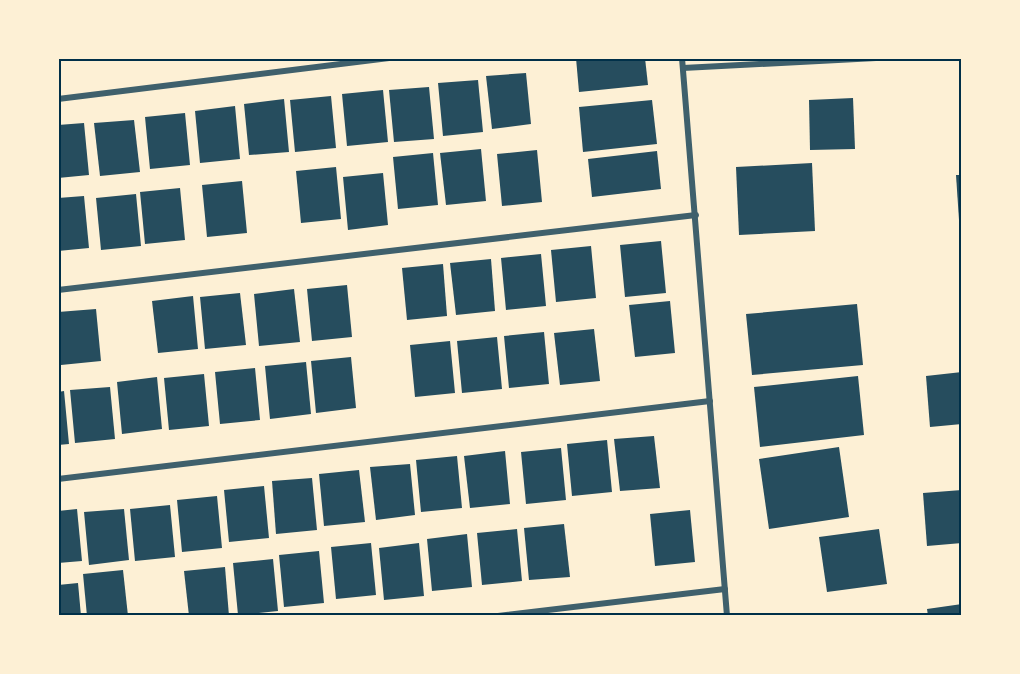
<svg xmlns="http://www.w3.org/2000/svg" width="1020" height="674" font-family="Lora,serif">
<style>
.building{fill:#264d5e}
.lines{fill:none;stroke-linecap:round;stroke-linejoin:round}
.minor{stroke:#3f606c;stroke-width:6}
.neatline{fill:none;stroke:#003049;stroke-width:2}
</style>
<rect width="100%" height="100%" fill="#fdf0d5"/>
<g class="building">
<polygon points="576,58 645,58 648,85 579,92"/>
<polygon points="526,73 531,124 492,129 486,76"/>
<polygon points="478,80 483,132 443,136 438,83"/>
<polygon points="429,87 434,139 394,142 389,90"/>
<polygon points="383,90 388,142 347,146 342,94"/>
<polygon points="331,96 336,148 295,152 290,100"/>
<polygon points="853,98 855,149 810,150 809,100"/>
<polygon points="284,99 289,152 249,155 244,104"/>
<polygon points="652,100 657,144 583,152 579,107"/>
<polygon points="235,106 240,159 200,163 195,111"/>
<polygon points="185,113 190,165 150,169 145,117"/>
<polygon points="134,120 140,172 100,176 94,123"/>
<polygon points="84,123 89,175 58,178 58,125"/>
<polygon points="481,149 486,201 446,205 440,153"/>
<polygon points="537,150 542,202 502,206 497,154"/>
<polygon points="657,151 661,189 592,197 588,159"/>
<polygon points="433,153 438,205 398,209 393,157"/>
<polygon points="812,163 815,231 739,235 736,167"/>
<polygon points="336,167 341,219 301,223 296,171"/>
<polygon points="383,173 388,225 348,230 343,177"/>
<polygon points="956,175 962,175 962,220 959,220"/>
<polygon points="242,181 247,233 207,237 202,185"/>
<polygon points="180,188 185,240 145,244 140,192"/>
<polygon points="136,194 141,246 101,250 96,198"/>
<polygon points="84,196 89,248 58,251 58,198"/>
<polygon points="661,241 666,293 625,297 620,245"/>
<polygon points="591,246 596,298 556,302 551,250"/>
<polygon points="541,254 546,306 506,310 501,258"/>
<polygon points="491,259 495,311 456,315 450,263"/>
<polygon points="443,264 447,316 407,320 402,268"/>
<polygon points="347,285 352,337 312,341 307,289"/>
<polygon points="294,289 300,342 259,346 254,294"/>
<polygon points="240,293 246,345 205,349 200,297"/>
<polygon points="193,296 198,349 158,353 152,301"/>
<polygon points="670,301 675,353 635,357 629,305"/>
<polygon points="857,304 863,365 752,375 746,314"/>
<polygon points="96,309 101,361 61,365 58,338 58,312"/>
<polygon points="594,329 600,381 560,385 554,333"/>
<polygon points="544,332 549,384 509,388 504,336"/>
<polygon points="497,337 502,389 462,393 457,341"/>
<polygon points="450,341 455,393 415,397 410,345"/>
<polygon points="351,357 356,408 316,413 311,361"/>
<polygon points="306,362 311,414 270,419 265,366"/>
<polygon points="255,368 260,420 220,424 215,372"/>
<polygon points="962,372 962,424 930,427 926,376"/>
<polygon points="204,374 209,426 169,430 164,378"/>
<polygon points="858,376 864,435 760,447 754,387"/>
<polygon points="157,377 162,429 122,434 117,382"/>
<polygon points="110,387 115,439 75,443 70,390"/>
<polygon points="64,391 69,444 58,445 58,392"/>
<polygon points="654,436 660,488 620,491 614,439"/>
<polygon points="607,440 612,492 572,496 567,444"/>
<polygon points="839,447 849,517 769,529 759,459"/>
<polygon points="561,448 566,500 526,504 521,452"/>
<polygon points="505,451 510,504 470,508 464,456"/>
<polygon points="457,456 462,508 421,512 416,460"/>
<polygon points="410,464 415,515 376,520 370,467"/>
<polygon points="359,470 365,522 324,526 319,474"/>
<polygon points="312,478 317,530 276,534 272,481"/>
<polygon points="264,486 269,538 229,542 224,490"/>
<polygon points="962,490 962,543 927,546 923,493"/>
<polygon points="217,496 222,548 182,552 177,500"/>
<polygon points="170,505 175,557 135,561 130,509"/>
<polygon points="77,509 82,561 58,563 58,511"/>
<polygon points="124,509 129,560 89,565 84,512"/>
<polygon points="690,510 695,562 655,566 650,514"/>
<polygon points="564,524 570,577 529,580 524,528"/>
<polygon points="517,529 522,581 482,585 477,533"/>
<polygon points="879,529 887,584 827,592 819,537"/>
<polygon points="467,534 472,587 432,591 427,539"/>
<polygon points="371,543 376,595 336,599 331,547"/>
<polygon points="419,543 424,596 384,600 379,548"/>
<polygon points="319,551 324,603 284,607 279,555"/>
<polygon points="273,559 278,611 238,615 233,563"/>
<polygon points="225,567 229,616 189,616 184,571"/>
<polygon points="123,570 128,616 87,616 83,574"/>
<polygon points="78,583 81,616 58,616 58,585"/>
<polygon points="962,604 962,616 928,616 927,609"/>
</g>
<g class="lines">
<g class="minor">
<polyline points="682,58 727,616"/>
<polyline points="683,68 876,58"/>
<polyline points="58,99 389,58"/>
<polyline points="58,290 696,215"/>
<polyline points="58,479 710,401"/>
<polyline points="498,616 725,589"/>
</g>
</g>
<rect width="1020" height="674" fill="none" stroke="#fdf0d5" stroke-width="120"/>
<rect x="60" y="60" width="900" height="554" class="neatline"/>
</svg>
